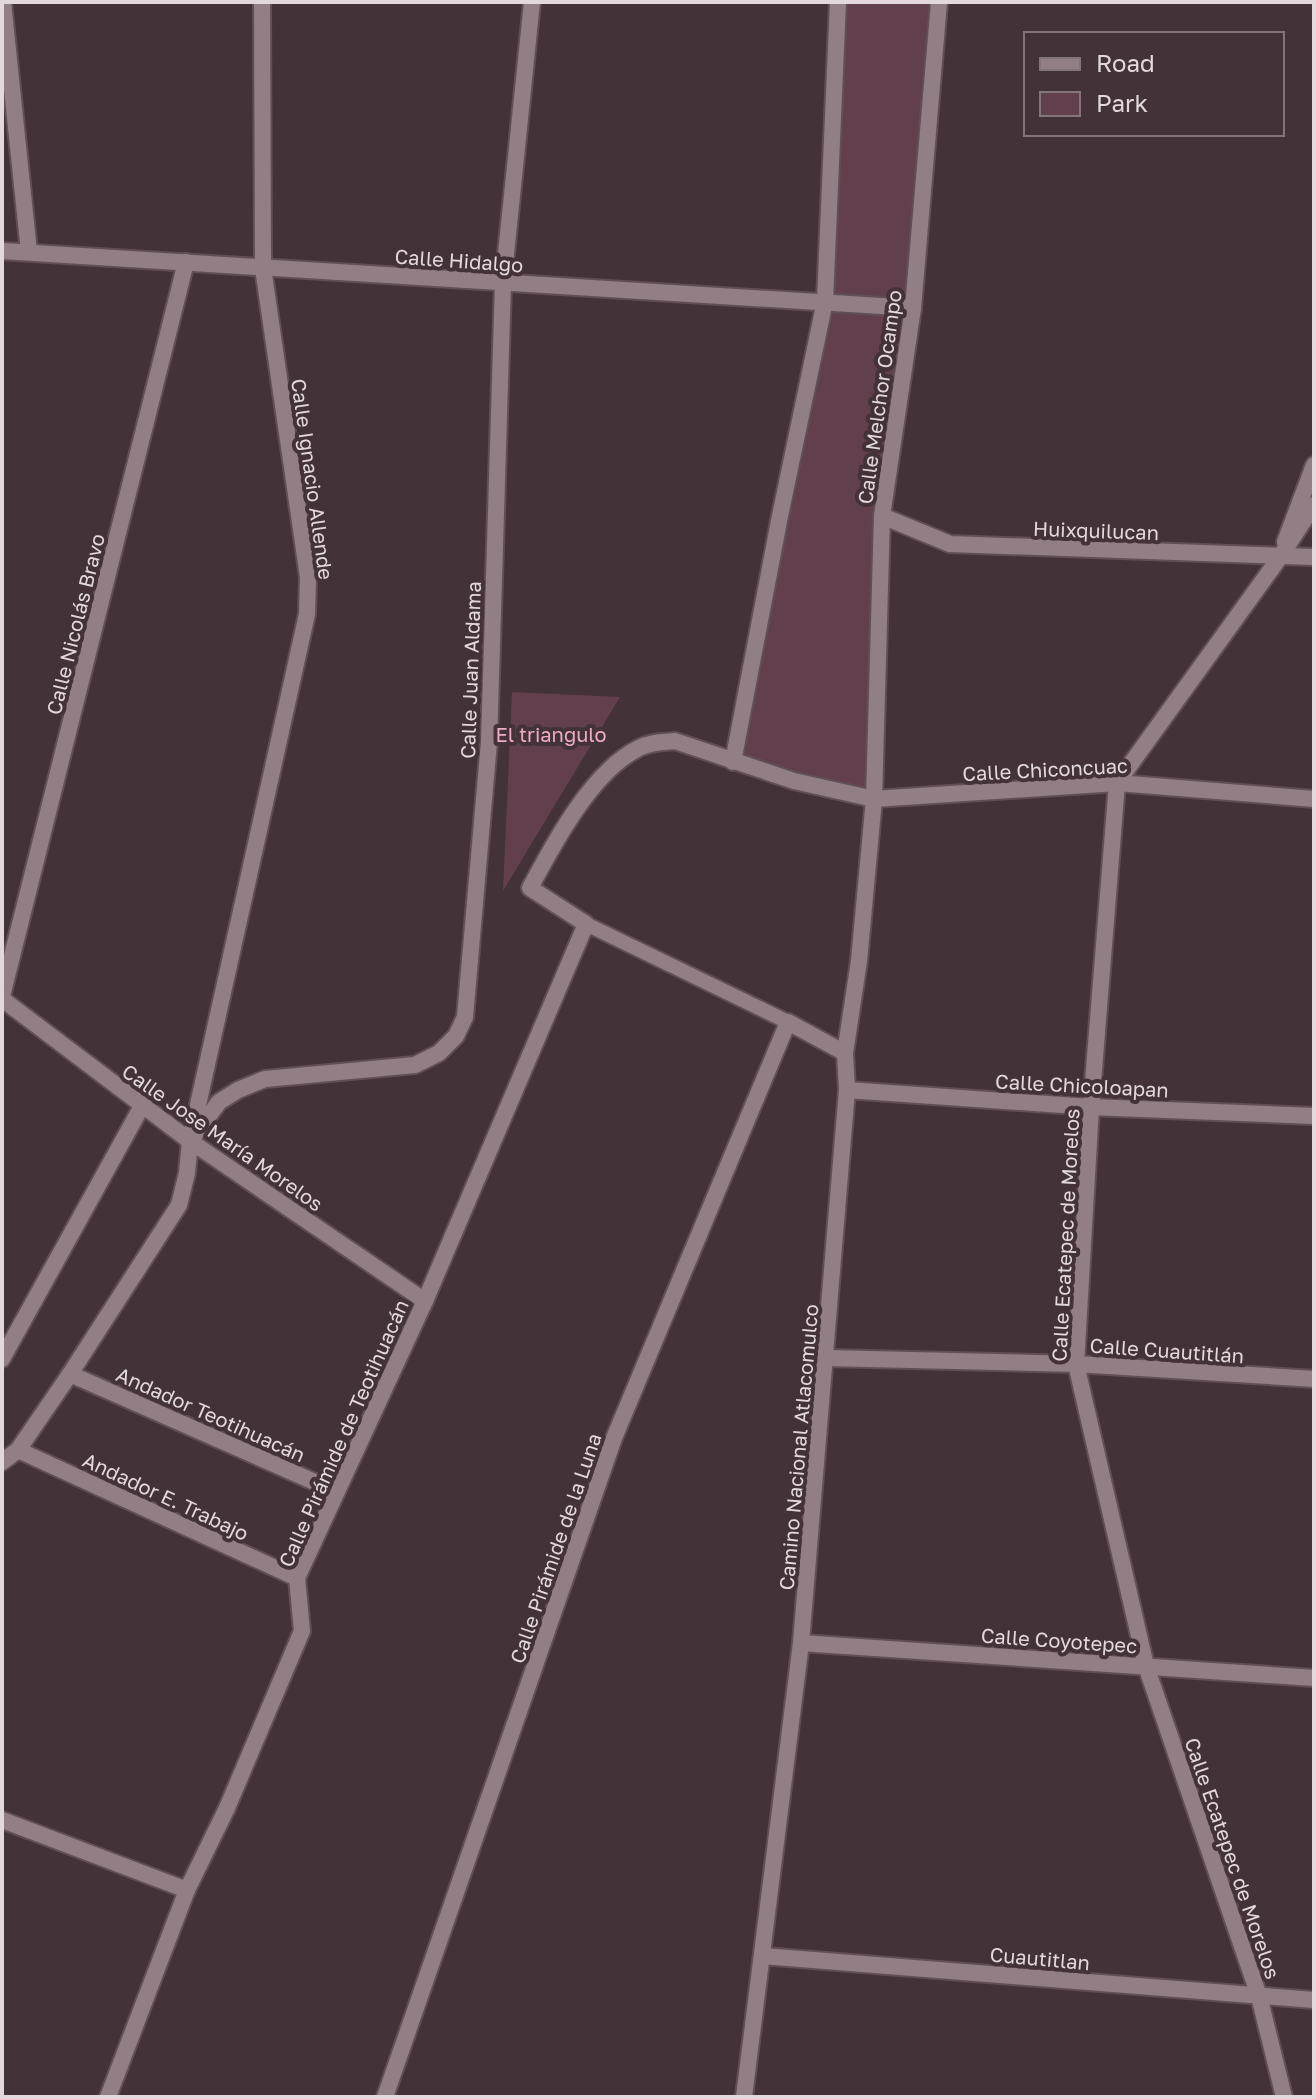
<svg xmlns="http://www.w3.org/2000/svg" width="1316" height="2099" font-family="'Golos Text',sans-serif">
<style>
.green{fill:#613f4c}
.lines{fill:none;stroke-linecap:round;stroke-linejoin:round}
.service-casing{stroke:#605056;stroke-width:18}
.pedestrian-casing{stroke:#605056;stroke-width:20}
.minor-casing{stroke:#605056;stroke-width:20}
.tertiary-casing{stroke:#605056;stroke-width:20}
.service{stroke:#927f86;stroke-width:14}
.pedestrian{stroke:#927f86;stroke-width:16}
.minor{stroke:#927f86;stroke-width:16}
.tertiary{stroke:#927f86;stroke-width:16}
.labels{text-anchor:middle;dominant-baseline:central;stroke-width:8;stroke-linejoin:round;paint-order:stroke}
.street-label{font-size:20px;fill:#e3d8dc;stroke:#433238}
.park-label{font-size:20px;fill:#efaac5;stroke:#433238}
</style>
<rect width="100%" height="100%" fill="#433238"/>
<g class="green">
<polygon points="837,2 938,2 913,308 882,516 874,799 733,762 825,301"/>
<polygon points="512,692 620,697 503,891"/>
</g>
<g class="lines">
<defs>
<polyline id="service" points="586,924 788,1022"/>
<polyline id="pedestrian" points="227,1808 302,1631 297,1578"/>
<g id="minor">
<polyline points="3,2 29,252"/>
<polyline points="2,251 913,308"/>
<polyline points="882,516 950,544 1314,557"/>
<polyline points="1285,542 1314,465"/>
<polyline points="733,762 780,516 825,301 838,2"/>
<polyline points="2,996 186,262"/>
<polyline points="2,999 190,1141 425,1301"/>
<polyline points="847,1090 1091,1107 1314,1116"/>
<polyline points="193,1137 219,1102 238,1090 265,1079 415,1065 439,1053 456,1036 465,1017 489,742 503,283 532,2"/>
<polyline points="826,1358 1076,1364 1314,1379"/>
<polyline points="2,1359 142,1106"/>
<polyline points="70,1374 335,1491"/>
<path d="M18,1450l279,128 128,-277 161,-377 -56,-36c24,-45 62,-117 109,-140 11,-6 24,-6 36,-7l119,40 80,18 243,-16 197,16"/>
<polyline points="2,1462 18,1450 70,1374 179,1205 187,1173 190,1141 307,614 308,577 263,268 262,2"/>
<polyline points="801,1643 1314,1678"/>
<polyline points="187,1890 227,1808"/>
<polyline points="763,1956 1314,2000"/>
<polyline points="385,2097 614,1438 788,1022 845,1053"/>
<polyline points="744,2097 801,1643 847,1090 845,1053 859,961 874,799 882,516 913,308 939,2"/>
</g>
<g id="tertiary">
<polyline points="2,1820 187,1890 108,2097"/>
<polyline points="1284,2097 1259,1996 1146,1666 1076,1364 1091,1107 1117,783 1280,557 1314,505"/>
</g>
</defs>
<use href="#service" class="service-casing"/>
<use href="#pedestrian" class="pedestrian-casing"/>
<use href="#minor" class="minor-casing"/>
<use href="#tertiary" class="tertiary-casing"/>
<use href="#service" class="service"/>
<use href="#pedestrian" class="pedestrian"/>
<use href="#minor" class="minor"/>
<use href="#tertiary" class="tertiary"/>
</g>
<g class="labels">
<g class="street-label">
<text transform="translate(459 260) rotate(4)">Calle Hidalgo</text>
<text transform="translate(879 397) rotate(-82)">Calle Melchor Ocampo</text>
<text transform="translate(313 479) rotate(82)">Calle Ignacio Allende</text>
<text transform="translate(1096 530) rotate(2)">Huixquilucan</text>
<text transform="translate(75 624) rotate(-76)">Calle Nicolás Bravo</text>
<text transform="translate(470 670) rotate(-88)">Calle Juan Aldama</text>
<text transform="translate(1045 769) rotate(-3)">Calle Chiconcuac</text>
<text transform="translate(1082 1085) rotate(3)">Calle Chicoloapan</text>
<text transform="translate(223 1137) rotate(35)">Calle Jose María Morelos</text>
<text transform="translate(1065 1235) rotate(-87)">Calle Ecatepec de Morelos</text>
<text transform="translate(1167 1350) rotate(4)">Calle Cuautitlán</text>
<text transform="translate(211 1414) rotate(24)">Andador Teotihuacán</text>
<text transform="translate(343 1433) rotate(-66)">Calle Pirámide de Teotihuacán</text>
<text transform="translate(798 1447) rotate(-85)">Camino Nacional Atlacomulco</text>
<text transform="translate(166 1496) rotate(25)">Andador E. Trabajo</text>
<text transform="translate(555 1548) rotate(-71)">Calle Pirámide de la Luna</text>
<text transform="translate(1059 1640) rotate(4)">Calle Coyotepec</text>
<text transform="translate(1233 1858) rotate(71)">Calle Ecatepec de Morelos</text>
<text transform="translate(1040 1958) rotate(5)">Cuautitlan</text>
</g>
<g class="park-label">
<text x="551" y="734">El triangulo</text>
</g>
</g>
<rect width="1316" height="2099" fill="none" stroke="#e3d8dc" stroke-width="8"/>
<rect x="1024" y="32" width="260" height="104" fill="#433238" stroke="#83747a" stroke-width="2"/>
<rect x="1040" y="58" width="40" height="12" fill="#927f86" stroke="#83747a" stroke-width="2"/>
<text x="1096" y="72" font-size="24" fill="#e3d8dc">Road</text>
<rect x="1040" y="92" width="40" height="24" fill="#613f4c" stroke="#83747a" stroke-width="2"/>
<text x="1096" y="112" font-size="24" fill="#e3d8dc">Park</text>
</svg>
